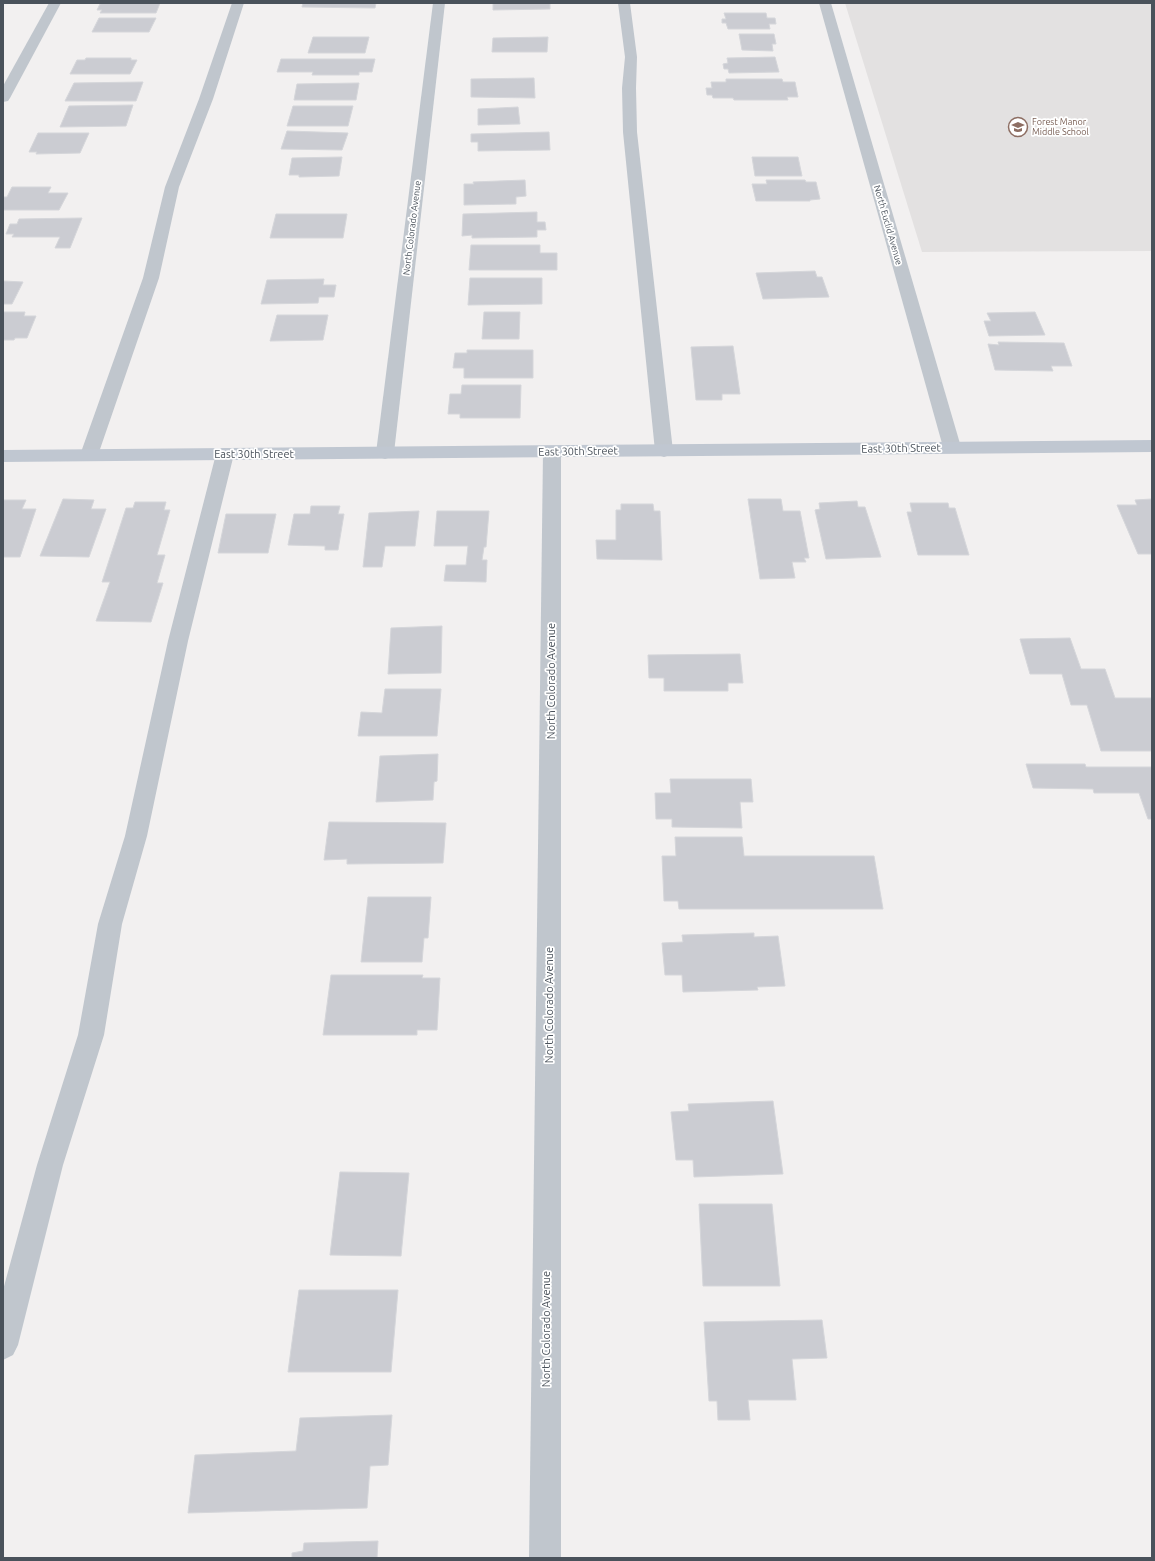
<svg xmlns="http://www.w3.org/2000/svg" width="1155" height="1561" font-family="Ubuntu,sans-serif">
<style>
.education{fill:#e3e1e1}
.building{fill:#cbccd2;stroke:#d5d6da}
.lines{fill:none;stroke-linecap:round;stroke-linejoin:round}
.lane{fill:#c0c6cd;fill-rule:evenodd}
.street{fill:#c0c6cd;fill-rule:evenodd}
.secondary{fill:#c0c7d1;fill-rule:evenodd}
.labels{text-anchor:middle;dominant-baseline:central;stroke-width:3.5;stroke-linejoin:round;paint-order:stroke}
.far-education-label{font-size:9px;fill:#785e54;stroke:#fff;text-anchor:start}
.far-street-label{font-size:9px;fill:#4a525b;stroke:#fff}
.street-label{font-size:11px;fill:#4a525b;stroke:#fff}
</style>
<rect width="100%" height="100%" fill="#f2f0f0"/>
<polygon class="education" points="845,3 1152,3 1152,251 922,252"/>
<g class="building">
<polygon points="105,3 160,3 156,13 100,13 102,10 97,10 100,4"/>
<polygon points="303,3 376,3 375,8 302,7"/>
<polygon points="493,3 550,3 550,9 493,10"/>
<polygon points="724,13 766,13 767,18 775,18 776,24 769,24 770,29 728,29 726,23 722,23 722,19 726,19"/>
<polygon points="99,18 156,18 149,32 92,32"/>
<polygon points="739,34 774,34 776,44 772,44 773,51 742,50"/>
<polygon points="313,37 369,37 365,53 308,53"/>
<polygon points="548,37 547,52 492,52 493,38"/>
<polygon points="775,57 779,72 729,73 728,69 724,69 723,64 728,63 727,58"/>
<polygon points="86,58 131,58 131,60 137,60 130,74 70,74 77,60 85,60"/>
<polygon points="281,59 375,59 372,72 359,72 359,75 312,75 313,72 277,72"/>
<polygon points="534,78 535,98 471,97 471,79"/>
<polygon points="726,79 782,79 783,82 795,82 798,97 787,97 788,100 734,100 733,98 713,98 712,95 707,95 706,88 712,88 711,82 726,82"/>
<polygon points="143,82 136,101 65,101 74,83"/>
<polygon points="359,83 356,100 294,100 297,84"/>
<polygon points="133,105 126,126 60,127 69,106"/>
<polygon points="293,106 353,106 348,126 287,126"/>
<polygon points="518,107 520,124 478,125 478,109"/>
<polygon points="287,131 348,133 342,150 281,149"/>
<polygon points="549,132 550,150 478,151 478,142 471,142 471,134"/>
<polygon points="38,133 89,133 80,153 36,154 37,152 29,152"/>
<polygon points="342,157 339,176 299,177 299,175 289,175 292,158"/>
<polygon points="752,157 798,157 802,176 755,176"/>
<polygon points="525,180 526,196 516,197 516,204 464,205 464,184 474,184 473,182"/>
<polygon points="766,180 805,180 806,182 816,182 820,199 810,200 810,201 756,201 752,184 767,184"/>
<polygon points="12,187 51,187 48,193 68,193 59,210 3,210 3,197 7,197"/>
<polygon points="537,212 537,222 545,222 546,230 537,230 537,237 472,238 472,235 462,236 463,214"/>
<polygon points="276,214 347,214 343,238 270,238"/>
<polygon points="82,218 70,248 55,248 60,237 12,237 14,234 6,234 10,224 17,224 19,219"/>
<polygon points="471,245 540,245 540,253 557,253 557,270 469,270"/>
<polygon points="815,271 817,277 822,277 829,297 763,299 756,273"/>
<polygon points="470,278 542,278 542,304 468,305"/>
<polygon points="324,279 323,285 336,285 334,297 319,297 318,303 261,304 267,280"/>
<polygon points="3,281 23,282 12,304 3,304"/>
<polygon points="3,312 25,312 24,316 36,316 27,338 15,338 14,340 3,340"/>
<polygon points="484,312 520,312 519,339 482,339"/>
<polygon points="1035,312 1045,335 989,336 984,321 991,321 987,313"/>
<polygon points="277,315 328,315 323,340 270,341"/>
<polygon points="998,342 1064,343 1072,366 1051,366 1053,371 995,370 988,344 999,345"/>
<polygon points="733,346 740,394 722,394 722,400 696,400 691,347"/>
<polygon points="467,350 533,350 533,378 464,378 464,368 453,368 455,353 467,353"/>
<polygon points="462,385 521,385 520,418 460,418 460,414 448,414 450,394 461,394"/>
<polygon points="63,499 94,500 91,509 106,509 89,557 40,556"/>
<polygon points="748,499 781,499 783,511 800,511 809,558 804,558 806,562 792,562 795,578 760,579"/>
<polygon points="1152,499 1152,554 1138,554 1117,505 1137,505 1135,500"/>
<polygon points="3,500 26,500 22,509 36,509 20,557 3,557"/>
<polygon points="857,501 858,507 865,507 881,557 826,559 815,510 820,509 819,503"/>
<polygon points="135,502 166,502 164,510 170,510 157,555 165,555 157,583 163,583 151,622 96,621 110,582 102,582 126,508 133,508"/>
<polygon points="910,503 948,503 949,508 955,508 969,555 918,555 907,512 912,512"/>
<polygon points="621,504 653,504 654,511 660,511 662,560 597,559 596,540 616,540 616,510 621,510"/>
<polygon points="311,506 340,506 338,514 344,514 338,550 325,550 325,546 288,545 294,514 310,514"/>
<polygon points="419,511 415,546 385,546 382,567 363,567 369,513"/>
<polygon points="437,511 489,511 486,547 484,547 482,560 487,560 486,582 444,581 446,565 466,565 468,546 434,546"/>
<polygon points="226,514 276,514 268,553 218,553"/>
<polygon points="442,626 441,673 388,674 391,628"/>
<polygon points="1070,638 1081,669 1105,669 1115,698 1152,698 1152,751 1101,751 1087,705 1071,705 1062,674 1030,674 1020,639"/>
<polygon points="740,654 743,683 728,683 728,691 664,691 664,678 649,678 648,655"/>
<polygon points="385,689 441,689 437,736 358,736 361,712 382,713"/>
<polygon points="438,754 437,781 434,782 433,800 376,802 380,756"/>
<polygon points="1026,764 1085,764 1086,767 1152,767 1152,819 1148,819 1139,793 1094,793 1093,789 1033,788"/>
<polygon points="670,779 751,779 753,802 740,802 742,828 672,827 672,819 656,819 655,793 671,793"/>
<polygon points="329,822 446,823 443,863 347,864 347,859 324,860"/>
<polygon points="675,837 742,837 744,856 874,856 883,909 679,909 678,901 664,901 662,856 676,856"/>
<polygon points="368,897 431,897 428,938 424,938 422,962 361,962"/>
<polygon points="754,933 754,937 778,936 785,986 757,987 758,990 683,992 682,975 665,975 662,943 683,942 682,935"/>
<polygon points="331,975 423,975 422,978 440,978 437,1030 417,1030 417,1035 323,1035"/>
<polygon points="773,1101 783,1174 694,1177 693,1160 676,1160 671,1112 689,1111 688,1104"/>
<polygon points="340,1172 409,1173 401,1256 330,1255"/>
<polygon points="699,1204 772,1204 780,1286 703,1286"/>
<polygon points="299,1290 398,1290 391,1372 288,1372"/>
<polygon points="822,1320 827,1358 792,1359 796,1400 748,1400 750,1420 718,1420 717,1401 709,1401 704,1322"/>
<polygon points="392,1415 388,1465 370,1466 367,1508 188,1513 195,1455 296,1451 300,1418"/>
<polygon points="378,1541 377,1558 292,1558 292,1553 303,1551 304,1543"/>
</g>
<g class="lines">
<g class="lane">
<polygon points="232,3 244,3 213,99 179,187 159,278 98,455 95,459 89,461 83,459 80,455 143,278 165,187 199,99"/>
<polygon points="618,3 630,3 637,57 636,88 637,132 673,451 670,455 664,457 658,455 655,451 623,132 622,88 625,57"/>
<polygon points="225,448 231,450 234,454 188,641 147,836 122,924 104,1035 63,1165 18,1345 13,1355 3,1360 3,1290 37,1165 78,1035 98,924 125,836 168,641 216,454 219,450"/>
</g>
<g class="street">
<polygon points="49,3 61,3 10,98 8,101 3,102 3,86"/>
<polygon points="433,3 445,3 394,453 391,457 385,459 379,457 376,453"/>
<polygon points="819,3 831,3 961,447 958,451 952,453 946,451 943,447"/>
<polygon points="552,446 558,448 561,452 561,1558 529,1558 543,452 546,448"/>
</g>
<polygon class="secondary" points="1152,440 1152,452 3,462 3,450"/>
</g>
<defs>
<symbol id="school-ring" viewBox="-11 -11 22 22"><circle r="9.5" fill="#fff" stroke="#8d6e63" stroke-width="1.5"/><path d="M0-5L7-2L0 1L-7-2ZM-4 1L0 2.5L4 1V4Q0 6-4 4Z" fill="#8d6e63"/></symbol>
</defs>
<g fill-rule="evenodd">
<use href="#school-ring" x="1007" y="116" width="22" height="22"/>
</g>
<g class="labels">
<g class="far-education-label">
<text x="1032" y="122">Forest Manor<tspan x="1032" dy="10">Middle School</tspan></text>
</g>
<g class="far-street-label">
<text transform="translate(888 225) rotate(74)">North Euclid Avenue</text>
<text transform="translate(412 228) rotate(-83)">North Colorado Avenue</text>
</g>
<g class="street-label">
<text transform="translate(901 448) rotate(-1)">East 30th Street</text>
<text transform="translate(578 451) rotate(-1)">East 30th Street</text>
<text x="254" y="454">East 30th Street</text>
<text transform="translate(551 681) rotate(-90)">North Colorado Avenue</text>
<text transform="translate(549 1005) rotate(-90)">North Colorado Avenue</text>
<text transform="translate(546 1329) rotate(-90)">North Colorado Avenue</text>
</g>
</g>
<rect width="1155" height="1561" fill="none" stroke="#4a525b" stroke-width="8"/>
</svg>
